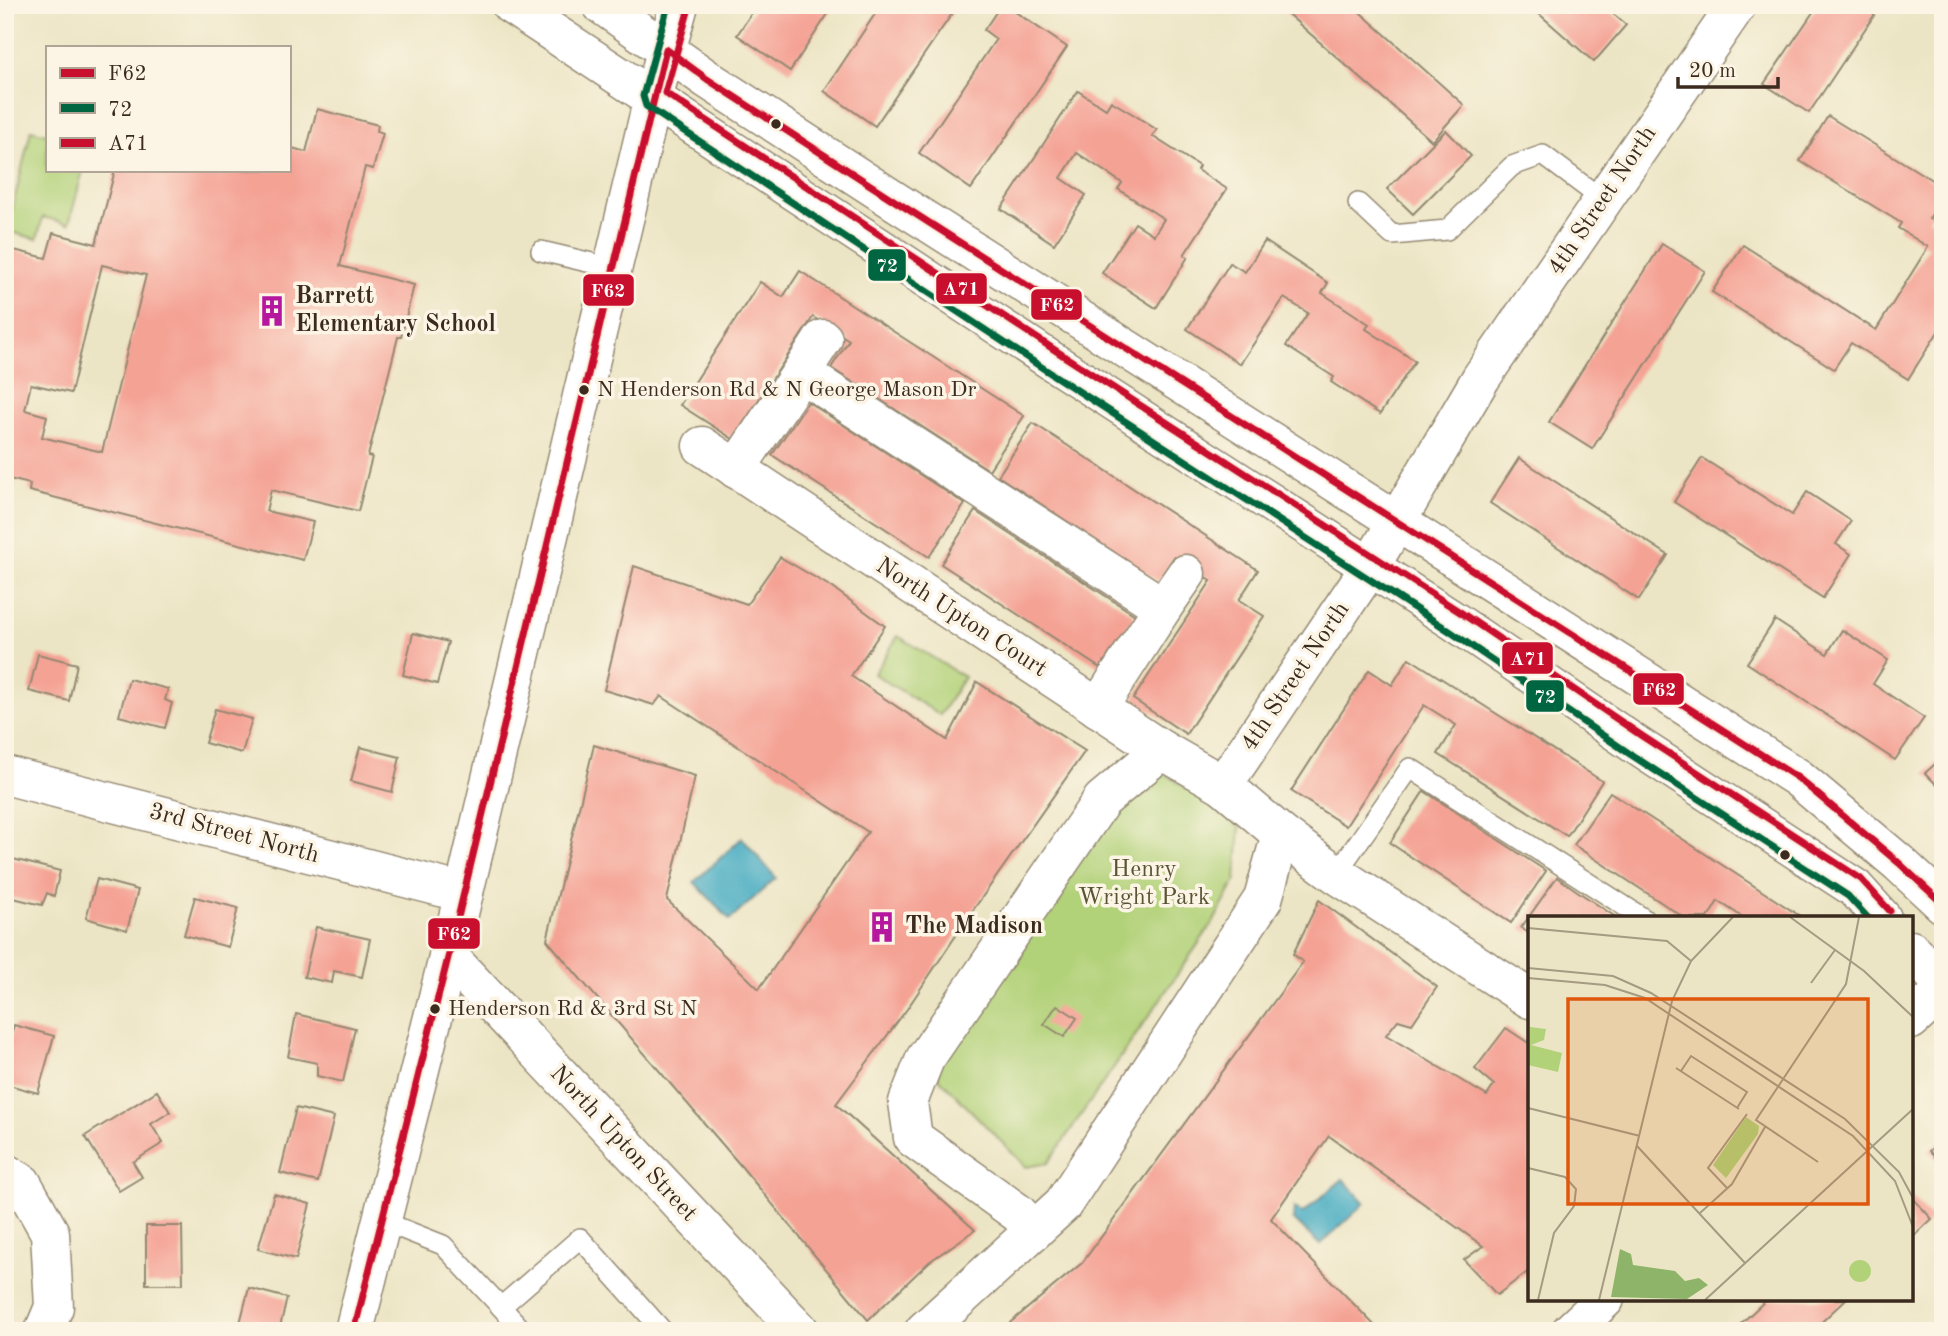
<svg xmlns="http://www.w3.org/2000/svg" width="1948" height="1336" font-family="'Old Standard TT',serif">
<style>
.green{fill:#b2d279;stroke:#767e4c;stroke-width:2}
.water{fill:#42aac2;stroke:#3e6a70;stroke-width:2}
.building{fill:#f4a294;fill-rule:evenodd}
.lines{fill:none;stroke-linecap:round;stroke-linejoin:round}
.lane-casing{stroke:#948872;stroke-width:22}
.street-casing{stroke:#948872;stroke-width:41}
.secondary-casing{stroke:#948872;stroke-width:41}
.lane{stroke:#fff;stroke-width:19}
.street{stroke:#fff;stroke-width:38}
.secondary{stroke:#fff;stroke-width:38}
.bus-1-casing{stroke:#fcf5e5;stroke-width:12}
.bus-2-casing{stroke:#fcf5e5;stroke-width:12}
.bus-3-casing{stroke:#fcf5e5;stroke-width:12}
.bus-1{stroke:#c8102e;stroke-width:7}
.bus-2{stroke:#006641;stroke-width:7}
.bus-3{stroke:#c8102e;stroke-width:7}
.bus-dot{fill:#3b2a1e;stroke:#fcf5e5;stroke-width:2.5}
.labels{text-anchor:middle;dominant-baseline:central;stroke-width:7;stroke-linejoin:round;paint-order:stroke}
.bus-label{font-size:22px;fill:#3b2a1e;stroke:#fcf5e5;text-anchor:start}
.street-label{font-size:24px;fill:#3b2a1e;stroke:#fcf5e5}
.poi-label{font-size:24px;font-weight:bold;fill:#3b2a1e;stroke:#fcf5e5;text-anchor:start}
.park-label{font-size:24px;fill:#595435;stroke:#fcf5e5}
.inset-road{fill:none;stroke:#a59a82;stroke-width:2}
.view{fill:#df570d;fill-opacity:0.15;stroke:#df570d;stroke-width:3.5}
.inset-edge{fill:none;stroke:#3b2a1e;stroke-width:3.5}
.line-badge{stroke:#fcf5e5;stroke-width:2.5}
.badge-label{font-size:19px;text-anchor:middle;font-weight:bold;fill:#fff}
</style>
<rect width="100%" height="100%" fill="#fcf5e5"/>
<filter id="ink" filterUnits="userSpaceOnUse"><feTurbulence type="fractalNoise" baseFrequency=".0143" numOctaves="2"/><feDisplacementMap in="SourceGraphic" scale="14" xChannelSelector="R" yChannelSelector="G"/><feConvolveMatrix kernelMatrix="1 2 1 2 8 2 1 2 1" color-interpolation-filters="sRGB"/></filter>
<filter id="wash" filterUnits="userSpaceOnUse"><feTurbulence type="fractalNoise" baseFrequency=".00686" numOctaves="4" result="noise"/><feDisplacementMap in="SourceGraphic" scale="28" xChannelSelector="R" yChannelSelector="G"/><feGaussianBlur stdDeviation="1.57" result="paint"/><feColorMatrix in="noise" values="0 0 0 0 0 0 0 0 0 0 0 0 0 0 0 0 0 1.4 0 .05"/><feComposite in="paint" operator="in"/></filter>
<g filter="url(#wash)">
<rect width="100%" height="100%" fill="#ece5c5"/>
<g class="green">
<polygon points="31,130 47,134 47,170 83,170 69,224 43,217 37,239 7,231"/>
<polygon points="898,636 964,677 940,715 874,674"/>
<polygon points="1156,767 1240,827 1236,880 1214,921 1048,1163 1026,1167 938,1077 937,1055 1120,779"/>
</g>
<g class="water">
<polygon points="742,838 776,878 730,920 694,882"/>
<polygon points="1343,1179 1365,1203 1320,1245 1293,1219 1294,1208 1303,1213"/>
</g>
<g id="blocks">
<g class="building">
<polygon points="757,5 834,5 790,71 737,35"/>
<polygon points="881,5 958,5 875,126 824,91"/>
<polygon points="1001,5 1005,5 1067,47 971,189 919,153 996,39 984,30"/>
<polygon points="1283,5 1352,5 1464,105 1432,141 1281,8"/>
<polygon points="1529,5 1603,5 1626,25 1594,62"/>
<polygon points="1818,5 1881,5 1809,113 1764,84"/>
<polygon points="1078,91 1106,109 1111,101 1136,116 1157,130 1152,136 1199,166 1197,170 1227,189 1184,255 1188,257 1156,308 1102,273 1135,223 1154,235 1164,219 1118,189 1122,183 1077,153 1061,178 1086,195 1054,244 1001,209"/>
<path d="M317,109l61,16 -1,6 6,2 -10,36 -8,-2 -25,99 74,19 -13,52h-3l-30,119 4,1 -14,54 -87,-21 -5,21 47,11 -10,38 -274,-69 1,-7 -25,-6 3,-32h-3l1,-198 40,10 7,-25 43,11 19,-74h174v-23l17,5zM102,265l44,10 -44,177 -60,-15 5,-21 -22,-6 6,-26 40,9z"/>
<polygon points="1828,116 1943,187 1943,197 1929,219 1943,227 1943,324 1908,379 1851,343 1834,369 1712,292 1743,245 1876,330 1928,247 1898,228 1901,223 1800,161"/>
<polygon points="1446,130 1471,156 1413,214 1387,189"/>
<polygon points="1265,241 1328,283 1322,293 1369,324 1366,329 1415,361 1380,414 1331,382 1334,377 1286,346 1308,313 1284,298 1240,364 1187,329 1230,263 1245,272"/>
<polygon points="1662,244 1705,271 1592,449 1549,422"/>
<polygon points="800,271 1024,416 989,470 831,368 849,340 813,317 733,439 680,405 760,282 783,297"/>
<polygon points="808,402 965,504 929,557 772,455"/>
<polygon points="1033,423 1258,570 1239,600 1264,616 1186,734 1133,699 1211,581 1174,557 1158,581 998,476"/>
<polygon points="1519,458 1668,555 1639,600 1490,503"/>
<polygon points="1702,458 1792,515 1807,492 1851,521 1836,544 1851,554 1823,598 1674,502"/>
<polygon points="975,511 1135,615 1100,668 941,564"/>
<polygon points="780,557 833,588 885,626 851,676 947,740 977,682 1085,751 971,913 907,1009 836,1104 975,1230 929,1262 868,1320 741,1166 547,940 594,745 695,776 667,900 759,989 868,832 661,696 654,705 604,690 634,566 747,604"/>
<polygon points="1775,620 1827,654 1842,630 1888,660 1873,684 1924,718 1895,760 1747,663"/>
<polygon points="413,633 448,642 437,684 403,675"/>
<polygon points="38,654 77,664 69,701 29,691"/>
<polygon points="1409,658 1602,781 1567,836 1438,754 1456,725 1424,705 1346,826 1291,791 1369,670 1392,685"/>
<polygon points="129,679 168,689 165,700 172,703 165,728 119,716"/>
<polygon points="215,709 252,719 242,753 205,743"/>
<polygon points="360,747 400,757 392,792 351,781"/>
<polygon points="1943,757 1943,791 1925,773"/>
<polygon points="1424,791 1546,871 1511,923 1390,843"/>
<polygon points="1610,792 1684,840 1803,918 1744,918 1718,901 1708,918 1685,918 1674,911 1574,845"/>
<polygon points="9,858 60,871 54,896 47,893 42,905 5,896 5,874"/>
<polygon points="1557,877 1583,895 1617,918 1530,918 1530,934 1521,928"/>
<polygon points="97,879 138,890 127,930 86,918"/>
<polygon points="195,897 238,908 228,947 184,935"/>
<polygon points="1319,900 1437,987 1412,1024 1398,1020 1386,1035 1487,1096 1494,1085 1475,1069 1506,1028 1530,1044 1530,1270 1497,1295 1464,1260 1483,1246 1329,1136 1271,1219 1380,1331 1000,1331 1082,1263 1303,962 1293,954"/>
<polygon points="316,927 370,939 362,977 334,971 332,983 304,977"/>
<polygon points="1057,1005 1077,1018 1064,1037 1044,1024"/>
<polygon points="296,1014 355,1028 343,1082 317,1076 317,1063 288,1057"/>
<polygon points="14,1025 54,1036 38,1093 5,1084 5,1055"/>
<polygon points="157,1091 170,1112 151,1124 163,1143 133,1162 142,1177 119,1191 85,1136"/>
<polygon points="296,1108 334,1117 318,1182 280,1173"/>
<polygon points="1943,1139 1943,1166 1929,1151"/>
<polygon points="274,1194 310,1204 296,1259 258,1249"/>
<polygon points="1911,1196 1932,1219 1911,1239"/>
<polygon points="146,1226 182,1226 183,1284 146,1284"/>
<polygon points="249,1288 287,1298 279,1331 238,1331"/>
<polygon points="1767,1299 1846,1299 1812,1331 1733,1331"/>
</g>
</g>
</g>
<g filter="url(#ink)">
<use href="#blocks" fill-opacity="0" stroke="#948872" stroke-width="2"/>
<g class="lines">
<defs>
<g id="lane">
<polyline points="1358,203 1392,235 1447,230 1512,166 1543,155 1603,200"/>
<polyline points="541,251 613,268"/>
<polyline points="1336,874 1410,768 1643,918"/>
<polyline points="382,1221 443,1245 501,1307"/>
<polyline points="523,1331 501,1307 580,1238 663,1331"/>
</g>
<g id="street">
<polyline points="801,373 823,339"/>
<polyline points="702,446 1162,750 1223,785"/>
<polyline points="736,469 801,373 1163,607 1098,708"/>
<polyline points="1163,607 1186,574"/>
<polyline points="5,775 464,893"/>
<polyline points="448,956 800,1331"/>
<polyline points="1530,999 1336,874 1281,834 1223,785 1370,567 1481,378 1737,5"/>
<polyline points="1911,1020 1943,991"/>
<polyline points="5,1173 22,1183 50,1233 54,1307 44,1331"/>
<polyline points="1034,1231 1018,1213 913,1138 908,1102 925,1059 1102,800 1162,750"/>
<polyline points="924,1331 1063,1204 1263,899 1281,834"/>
<polyline points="1571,1331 1605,1299"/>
</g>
<g id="secondary">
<polyline points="511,5 1061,367 1454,621 1636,745 1855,888 1882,918"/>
<polyline points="602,5 707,79 895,201 1798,778 1899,863 1943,904"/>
<polyline points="1911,950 1943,984"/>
<polyline points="354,1331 456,926 653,98 679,5"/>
</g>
</defs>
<use href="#lane" class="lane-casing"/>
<use href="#street" class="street-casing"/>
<use href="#secondary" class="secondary-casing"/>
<use href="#lane" class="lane"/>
<use href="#street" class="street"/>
<use href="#secondary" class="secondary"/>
<defs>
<polyline id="bus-1" points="354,1331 456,926 666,49 707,79 895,201 1798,778 1899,863 1943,904"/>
<polyline id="bus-2" points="668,5 643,96 646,106 1055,376 1448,630 1630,754 1848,896 1868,918"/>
<polyline id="bus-3" points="689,8 665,93 1067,358 1460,612 1642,736 1861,879 1890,911"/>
</defs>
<use href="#bus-1" class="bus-1-casing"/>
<use href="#bus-2" class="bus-2-casing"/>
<use href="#bus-3" class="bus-3-casing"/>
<use href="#bus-1" class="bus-1"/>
<use href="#bus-2" class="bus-2"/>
<use href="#bus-3" class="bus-3"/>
</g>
</g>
<defs>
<symbol id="building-bare" viewBox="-9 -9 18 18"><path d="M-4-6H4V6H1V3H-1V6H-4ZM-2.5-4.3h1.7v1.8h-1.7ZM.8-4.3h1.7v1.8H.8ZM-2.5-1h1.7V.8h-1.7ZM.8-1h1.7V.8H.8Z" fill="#b5179e" stroke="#fcf5e5" stroke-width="2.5" paint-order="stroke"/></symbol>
</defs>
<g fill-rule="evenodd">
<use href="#building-bare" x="250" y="289" width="44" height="44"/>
<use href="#building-bare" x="860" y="905" width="44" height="44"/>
</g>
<g class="bus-dot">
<circle cx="776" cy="124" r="6"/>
<circle cx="584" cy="390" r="6"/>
<circle cx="1785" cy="855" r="6"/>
<circle cx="435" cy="1009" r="6"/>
</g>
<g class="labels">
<g class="bus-label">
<text x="597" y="390">N Henderson Rd &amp; N George Mason Dr</text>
<text x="448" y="1009">Henderson Rd &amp; 3rd St N</text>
</g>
<g class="street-label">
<text transform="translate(1603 201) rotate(-56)">4th Street North</text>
<text transform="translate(961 618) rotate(33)">North Upton Court</text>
<text transform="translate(1296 677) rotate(-56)">4th Street North</text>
<text transform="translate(234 834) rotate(15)">3rd Street North</text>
<text transform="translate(623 1144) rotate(47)">North Upton Street</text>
</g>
<g class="poi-label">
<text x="295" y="297">Barrett<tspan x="295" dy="28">Elementary School</tspan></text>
<text x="905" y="927">The Madison</text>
</g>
<g class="park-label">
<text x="1144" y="870">Henry<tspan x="1144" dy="28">Wright Park</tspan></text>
</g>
</g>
<g transform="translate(1528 916)">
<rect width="385" height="385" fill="#ece5c5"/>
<path d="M2,111l16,2 -2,11 -13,5 31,8 -4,19 -30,-7zM218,201l13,9 -1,8 -32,44 -13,-13zM321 355a11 11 0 1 1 22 0a11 11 0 1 1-22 0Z" fill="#b2d279"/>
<path d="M92,333l11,5 2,11 42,6 10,10 14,-3 9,7 -21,14 -76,-2z" fill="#8db469"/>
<path class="inset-road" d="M262,1l74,54 49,46M0,12l139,13 24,20M0,52l85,8 38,17 194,126 54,53 14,26M0,62l77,7 40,13 208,138 42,45 18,46M283,67l24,-33M148,152l63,41M153,155l10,-15 56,36 -10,16M0,192l112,28M109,230l108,117M290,246l-62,-42 90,-136 13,-67M0,252l37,9 11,12 -2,17 -20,27 -16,67M199,272l-19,-20 39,-54M172,297l32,-29 33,-57M71,384l73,-299 19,-40 42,-44M177,384l208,-191"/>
<path class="view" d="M40,83h300v205h-300z"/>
<rect width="385" height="385" class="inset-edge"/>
</g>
<g class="line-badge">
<rect x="867" y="248" width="40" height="34" rx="7" fill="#006641"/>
<rect x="935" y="272" width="53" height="33" rx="7" fill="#c8102e"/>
<rect x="582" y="273" width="53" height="34" rx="7" fill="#c8102e"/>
<rect x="1030" y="288" width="53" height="33" rx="7" fill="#c8102e"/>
<rect x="1501" y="641" width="53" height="34" rx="7" fill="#c8102e"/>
<rect x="1632" y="672" width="53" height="34" rx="7" fill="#c8102e"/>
<rect x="1525" y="679" width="40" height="34" rx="7" fill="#006641"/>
<rect x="427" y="917" width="54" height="33" rx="7" fill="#c8102e"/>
</g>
<g class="badge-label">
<text x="887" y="272">72</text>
<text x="961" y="295">A71</text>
<text x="608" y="297">F62</text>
<text x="1057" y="311">F62</text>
<text x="1528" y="665">A71</text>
<text x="1659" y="696">F62</text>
<text x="1545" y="703">72</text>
<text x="454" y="940">F62</text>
</g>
<rect width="1948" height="1336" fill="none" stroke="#fcf5e5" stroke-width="28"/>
<rect x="46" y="46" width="245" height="126" fill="#fcf5e5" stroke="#afa495" stroke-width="2"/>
<rect x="60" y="68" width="35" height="10" fill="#c8102e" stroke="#afa495" stroke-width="2"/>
<text x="108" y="80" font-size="21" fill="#3b2a1e">F62</text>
<rect x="60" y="103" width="35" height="10" fill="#006641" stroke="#afa495" stroke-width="2"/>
<text x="108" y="116" font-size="21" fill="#3b2a1e">72</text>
<rect x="60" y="138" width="35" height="10" fill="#c8102e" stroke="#afa495" stroke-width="2"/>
<text x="108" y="150" font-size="21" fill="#3b2a1e">A71</text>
<path d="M1678 77v10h100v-10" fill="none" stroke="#3b2a1e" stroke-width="3.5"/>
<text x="1689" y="77" font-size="21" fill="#3b2a1e" stroke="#fcf5e5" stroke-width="5" paint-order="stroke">20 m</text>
</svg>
